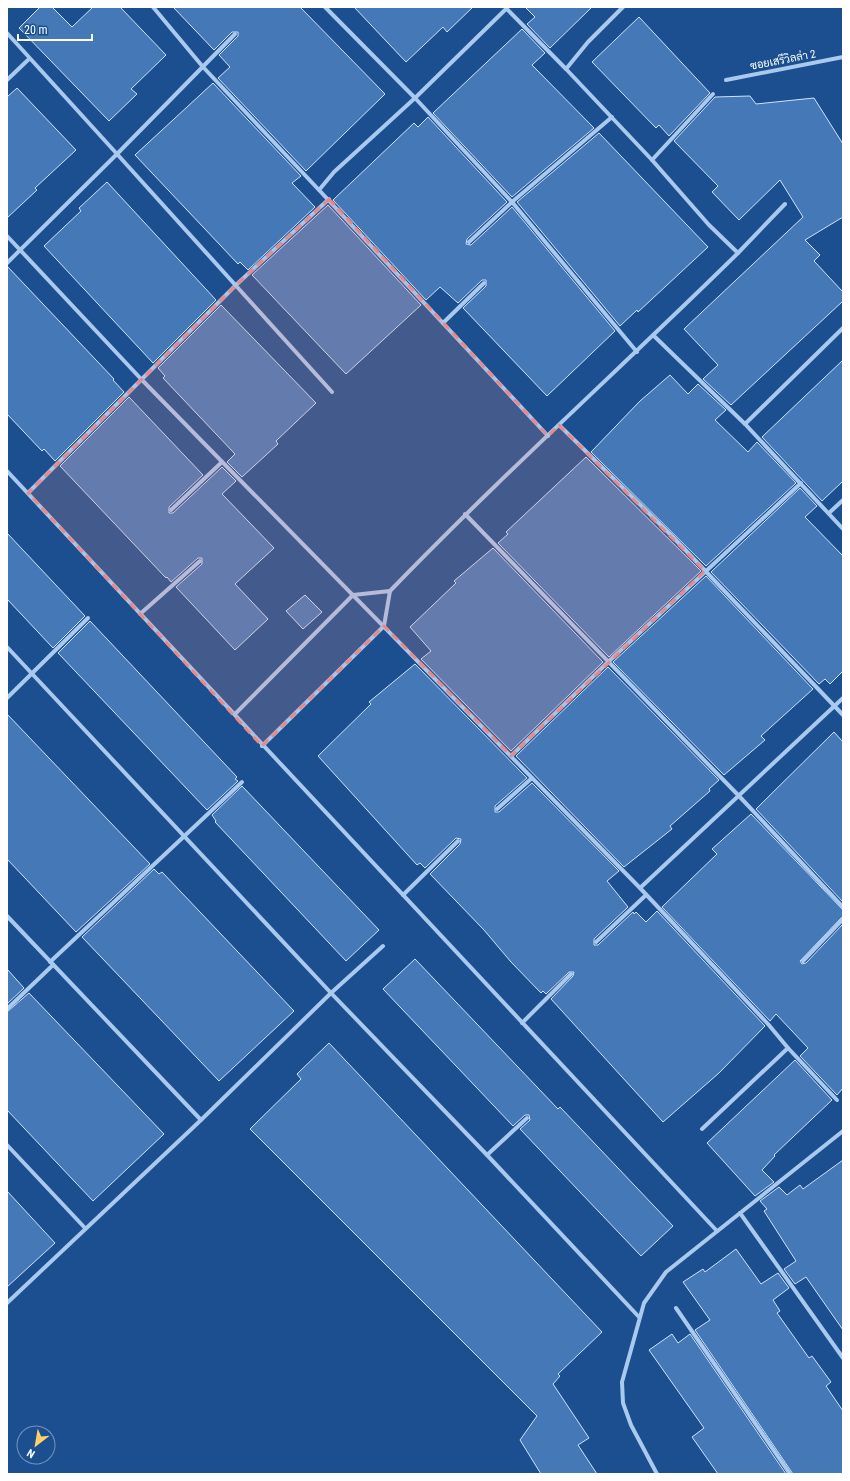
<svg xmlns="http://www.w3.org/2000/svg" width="850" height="1481" font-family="'Roboto Condensed',Sarabun,sans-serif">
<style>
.building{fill:#4478b7;stroke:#cfe3fa}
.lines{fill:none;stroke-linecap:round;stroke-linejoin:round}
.street{stroke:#a9c9ee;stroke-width:4}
.marked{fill:#e88989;fill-opacity:0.2;stroke:#e88989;stroke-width:3;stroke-dasharray:8 5;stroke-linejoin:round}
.labels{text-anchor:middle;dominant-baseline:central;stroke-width:3.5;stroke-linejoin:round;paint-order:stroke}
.street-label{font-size:11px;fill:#fff;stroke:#1b4f8f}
</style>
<rect width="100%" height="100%" fill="#1b4f8f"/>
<g class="building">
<polygon points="40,7 52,7 72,27 93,7 120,7 166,55 131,89 137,94 109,121 19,28"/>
<polygon points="173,7 300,7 385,94 306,171 218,78 230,67 219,55 238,36 238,32 232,32 214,50"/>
<polygon points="354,7 473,7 447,32 443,27 406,62"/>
<polygon points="525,7 592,7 550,48 527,24 535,17"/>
<polygon points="639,17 710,93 669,136 659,125 656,128 592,62"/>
<polygon points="522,29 545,53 532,65 594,128 512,197 433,113"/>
<polygon points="213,83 301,176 292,183 315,207 248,270 240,262 238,264 135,155"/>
<polygon points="17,88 76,150 35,188 37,190 7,218 7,97"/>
<polygon points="750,96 756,104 814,98 843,144 843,217 805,240 820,255 814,261 843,292 843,301 731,405 703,379 718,365 684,329 803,217 780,180 739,220 712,192 718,186 674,141 715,97"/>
<polygon points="428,117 507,202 467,239 466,244 471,245 512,207 615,331 547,396 463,308 486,286 486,280 482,280 458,303 440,287 426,300 333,200 414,123 418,127"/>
<polygon points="599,133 708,247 638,312 637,310 620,326 517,202"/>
<polygon points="107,182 216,300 153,363 44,246 81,211 79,208"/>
<polygon points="328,205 421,305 346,374 252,275"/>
<polygon points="7,266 114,379 113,380 124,392 55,461 44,449 42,451 7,414"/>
<polygon points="221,305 316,403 276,441 278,444 242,477 227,462 235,454 163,378 165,376 158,368"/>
<polygon points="843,360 843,481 822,501 762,437"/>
<polygon points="670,375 688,394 698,384 726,410 715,420 748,452 757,442 796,483 706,566 591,452 640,401"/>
<polygon points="129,397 203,475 169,507 169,513 173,513 222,467 236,481 222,494 274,548 235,584 268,619 235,650 176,587 202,564 202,558 198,558 171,582 167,577 166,578 60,466"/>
<polygon points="586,457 701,571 609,657 498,543 508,534 506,532"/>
<polygon points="800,488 817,506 805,517 843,556 843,671 830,684 825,679 819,684 711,572"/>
<polygon points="7,533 85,616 53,648 7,599"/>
<polygon points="493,548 603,662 511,751 421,659 431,651 410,627 456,583 454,581"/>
<polygon points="706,576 813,689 761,736 765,740 724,775 613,662"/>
<polygon points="305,595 322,612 303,629 286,611"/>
<polygon points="90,621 237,777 235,779 238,781 207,810 58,653"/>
<polygon points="415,664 527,778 495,806 495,812 499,812 532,783 619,871 607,881 628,907 594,939 594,945 598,945 633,912 634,914 636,912 646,922 657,911 765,1026 719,1073 663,1122 551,999 573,976 574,972 569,972 546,994 543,991 541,993 511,962 484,930 430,874 460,844 461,839 456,838 425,868 420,863 417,865 318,756 371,704 369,702"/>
<polygon points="608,667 719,780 709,789 710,791 670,826 672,829 624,867 516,756"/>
<polygon points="7,714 150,864 76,932 7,859"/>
<polygon points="834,732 843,742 843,902 756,809"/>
<polygon points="242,786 379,930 346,961 215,822 216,821 212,815"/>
<polygon points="751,814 843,910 843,916 800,961 802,964 806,963 843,924 843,1088 837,1095 800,1056 808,1048 776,1014 770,1021 662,907 717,854 712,849"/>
<polygon points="154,869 159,874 162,872 294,1011 219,1081 82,937"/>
<polygon points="415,959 558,1109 560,1107 673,1226 641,1256 520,1129 530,1120 529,1115 525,1115 513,1126 383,989"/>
<polygon points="7,969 24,988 7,1004"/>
<polygon points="29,993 164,1134 93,1201 7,1110 7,1012"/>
<polygon points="329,1043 602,1332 558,1374 560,1376 553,1384 589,1438 578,1445 597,1474 541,1474 520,1440 537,1416 250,1129 301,1079 297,1074"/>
<polygon points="795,1060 832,1100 774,1155 775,1156 762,1170 774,1182 755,1196 707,1143"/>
<polygon points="843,1160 843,1330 806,1277 795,1284 784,1269 796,1261 764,1211 767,1209 760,1201 779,1187 787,1195 800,1185 803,1189"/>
<polygon points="7,1191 55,1243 7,1287"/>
<polygon points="736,1249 761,1284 778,1273 789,1288 773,1300 780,1311 777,1313 809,1358 812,1356 831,1382 826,1386 843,1411 843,1474 793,1474 695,1330 710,1320 683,1282 703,1269 705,1272"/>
<polygon points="672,1334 678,1343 690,1334 786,1474 718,1474 692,1437 704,1428 649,1350"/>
</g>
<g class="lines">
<g class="street">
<polyline points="153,7 203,67 319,190"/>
<polyline points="325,7 415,98 512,202 637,352"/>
<polyline points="506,8 566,69"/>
<polyline points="506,9 415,98 334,172 319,190 548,436"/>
<polyline points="7,33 117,154 235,34"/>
<polyline points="7,80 29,59"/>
<polyline points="726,80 843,57"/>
<polyline points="652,160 713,94"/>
<polyline points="7,236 142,380 640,888 768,1024 788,1048 702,1129"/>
<polyline points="469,242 512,202 612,117"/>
<polyline points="738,253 785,204"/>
<polyline points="7,263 117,154 332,392"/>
<polyline points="443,323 484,283"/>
<polyline points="654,336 745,424 843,529"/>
<polyline points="745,424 843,328"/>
<polyline points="559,425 671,535 843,715"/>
<polyline points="7,471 717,1231"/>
<polyline points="28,493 236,285 329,199"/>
<polyline points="171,510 222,462"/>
<polyline points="829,513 843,500"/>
<polyline points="465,514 739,796 843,907"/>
<path d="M390,591c112,-116 233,-225 348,-338l-29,-28 -57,-65 -86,-91 22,-27 35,-35"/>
<polyline points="140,614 200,561"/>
<polyline points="7,647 331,993 487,1155 639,1317"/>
<polyline points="7,698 88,618"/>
<polyline points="235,714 353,595 390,591 384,626 262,746"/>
<polyline points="511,756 608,662 801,483"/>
<polyline points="497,809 532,778"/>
<polyline points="640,888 843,698"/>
<polyline points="403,895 458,841"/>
<polyline points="7,916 201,1120"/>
<polyline points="596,942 646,895"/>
<polyline points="803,961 843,919"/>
<polyline points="50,962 242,782"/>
<polyline points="7,1009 53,965"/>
<polyline points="522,1023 571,974"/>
<polyline points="788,1048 837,1100"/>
<polyline points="7,1145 85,1228"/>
<polyline points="487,1155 527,1118"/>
<polyline points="740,1213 843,1358"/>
<polyline points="7,1303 201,1120 331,993 383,946"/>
<polyline points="676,1308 790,1474"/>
<polyline points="657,1474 631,1425 623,1403 622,1382 644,1303 666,1272 843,1131"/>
</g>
</g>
<path class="marked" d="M329,199l219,237 11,-11 146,146 -194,185 -127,-130 -122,120 -234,-253 208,-208z"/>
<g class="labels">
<g class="street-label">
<text transform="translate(783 60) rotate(-11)">ซอยเสรีวิลล่า 2</text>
</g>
</g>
<rect width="850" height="1481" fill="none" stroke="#ffffff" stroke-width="16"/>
<g transform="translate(36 1445) rotate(211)"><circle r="19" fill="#1b4f8f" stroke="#7695bc"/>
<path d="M0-3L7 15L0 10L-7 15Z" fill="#ffd166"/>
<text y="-6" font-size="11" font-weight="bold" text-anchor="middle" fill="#ffffff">N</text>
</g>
<path d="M18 34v6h74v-6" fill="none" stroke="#ffffff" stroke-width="2"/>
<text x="24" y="34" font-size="12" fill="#ffffff" stroke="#1b4f8f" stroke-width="3" paint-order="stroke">20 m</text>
</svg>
